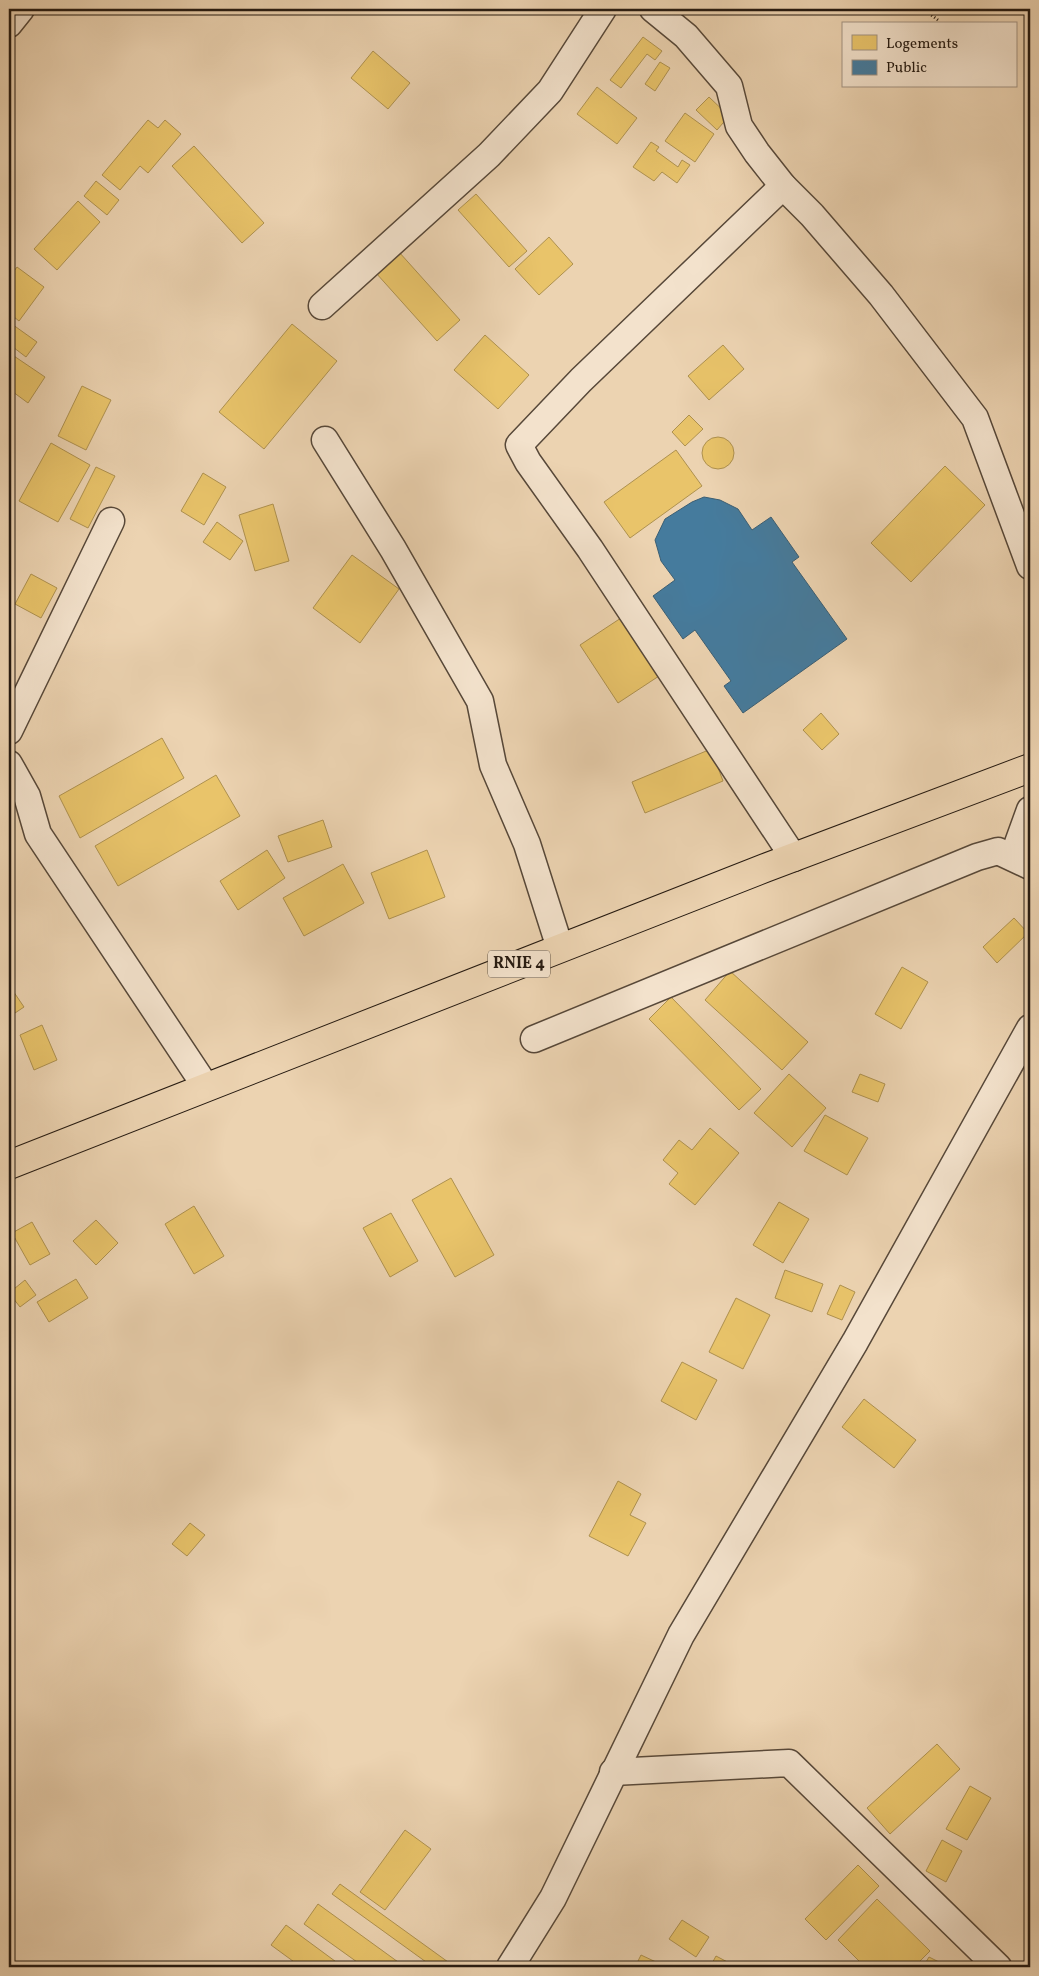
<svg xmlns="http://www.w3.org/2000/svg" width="1039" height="1976" font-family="Vollkorn,serif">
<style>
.homes{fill:#e9c46a;stroke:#ae914f}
.public{fill:#457b9d;stroke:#3b5e73}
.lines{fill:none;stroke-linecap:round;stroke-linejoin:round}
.street-casing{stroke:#574839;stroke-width:29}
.primary-casing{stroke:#251a11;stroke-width:30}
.path{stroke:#251a11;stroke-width:3;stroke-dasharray:1 2.5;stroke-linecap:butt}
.street{stroke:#f3e2cc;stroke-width:26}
.primary{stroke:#ecd3b1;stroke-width:28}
.labels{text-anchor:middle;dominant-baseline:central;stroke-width:5;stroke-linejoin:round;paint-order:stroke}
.shield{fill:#f3e2cc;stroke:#635649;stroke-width:1}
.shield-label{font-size:16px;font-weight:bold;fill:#251a11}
</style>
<rect width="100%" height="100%" fill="#ecd3b1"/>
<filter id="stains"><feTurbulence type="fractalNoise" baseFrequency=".004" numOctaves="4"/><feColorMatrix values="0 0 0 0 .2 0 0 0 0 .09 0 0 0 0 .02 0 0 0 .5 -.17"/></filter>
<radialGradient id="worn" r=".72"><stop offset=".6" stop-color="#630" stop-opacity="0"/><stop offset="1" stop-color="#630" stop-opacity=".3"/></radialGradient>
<g class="homes">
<polygon points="643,37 662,51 655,60 647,54 621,88 610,80"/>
<polygon points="373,51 410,83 388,109 351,78"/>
<polygon points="660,62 670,68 655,91 645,84"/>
<polygon points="597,87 637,118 617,144 577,114"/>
<polygon points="709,97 729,116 717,130 696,110"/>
<polygon points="685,113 714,134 695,162 665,141"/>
<polygon points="148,120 158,128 165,120 181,134 148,173 140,166 120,190 102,175"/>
<polygon points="651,142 659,147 656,151 678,167 682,160 690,165 677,183 662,172 654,181 633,167"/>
<polygon points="194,146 264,223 242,243 172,166"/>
<polygon points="96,181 119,200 107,215 84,196"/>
<polygon points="476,194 527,251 509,267 458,210"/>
<polygon points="78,201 100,222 57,270 34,249"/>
<polygon points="549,237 573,264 539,295 515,269"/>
<polygon points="399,252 460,320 437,341 376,273"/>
<polygon points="17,267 44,287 19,321 9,313 9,278"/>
<polygon points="9,322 37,342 26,357 9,344"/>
<polygon points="292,324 337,361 264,449 219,412"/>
<polygon points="485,335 529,375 498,409 454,370"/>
<polygon points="723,345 744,369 709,400 688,376"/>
<polygon points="11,354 45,377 28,403 9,389 9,357"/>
<polygon points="82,386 111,400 86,450 58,436"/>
<polygon points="689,415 703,429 685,446 672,432"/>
<circle cx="718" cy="453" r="16"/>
<polygon points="51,443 90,465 58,522 19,501"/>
<polygon points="676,450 702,486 630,538 604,502"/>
<polygon points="945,466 985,505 911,582 871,543"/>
<polygon points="96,467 115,476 88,528 70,519"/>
<polygon points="203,473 226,487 204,525 181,511"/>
<polygon points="273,504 289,561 255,571 239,515"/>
<polygon points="217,522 243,541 230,560 203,542"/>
<polygon points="352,555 399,589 360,643 313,608"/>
<polygon points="31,574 57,588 41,618 15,604"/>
<polygon points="621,618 659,676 618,703 580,645"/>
<polygon points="821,713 839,734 822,750 803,730"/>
<polygon points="162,738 184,778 80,838 59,796"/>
<polygon points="711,749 723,781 645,813 632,782"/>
<polygon points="216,775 240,816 118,886 95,846"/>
<polygon points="323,820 332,847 288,862 278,836"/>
<polygon points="267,850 285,878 238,910 220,881"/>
<polygon points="427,850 445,897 389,919 371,873"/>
<polygon points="343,864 364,903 304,936 283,898"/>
<polygon points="1014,918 1028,933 997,963 983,947"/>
<polygon points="902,967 928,982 901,1029 875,1014"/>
<polygon points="730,971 808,1042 782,1070 705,1000"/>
<polygon points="9,985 24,1007 9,1017"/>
<polygon points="671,997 761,1089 739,1110 649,1019"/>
<polygon points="42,1025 57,1060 34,1070 20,1035"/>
<polygon points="789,1074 826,1108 792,1147 754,1113"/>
<polygon points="860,1074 885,1084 878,1102 852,1092"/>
<polygon points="825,1115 868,1138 847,1175 804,1151"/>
<polygon points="710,1128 739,1153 695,1205 669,1184 678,1173 663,1160 679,1140 692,1150"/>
<polygon points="451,1178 494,1255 455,1277 412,1200"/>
<polygon points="779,1202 809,1219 783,1263 753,1245"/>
<polygon points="194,1206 224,1256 194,1274 165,1224"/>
<polygon points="391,1213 418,1261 390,1277 363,1228"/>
<polygon points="96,1220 118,1243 96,1265 73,1241"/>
<polygon points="32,1222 50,1254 30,1265 12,1233"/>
<polygon points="785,1270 823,1284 812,1312 775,1298"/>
<polygon points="76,1279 88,1298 49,1322 37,1302"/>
<polygon points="25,1280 36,1295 20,1307 9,1293"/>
<polygon points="840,1285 855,1292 842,1320 827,1314"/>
<polygon points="736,1298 770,1315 743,1369 709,1352"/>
<polygon points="682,1362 717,1380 696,1420 661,1401"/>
<polygon points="864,1399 916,1440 894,1468 842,1427"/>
<polygon points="618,1481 641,1494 630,1515 646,1523 628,1556 589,1536"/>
<polygon points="190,1523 205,1535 187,1556 172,1544"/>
<polygon points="937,1744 960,1769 890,1834 867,1808"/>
<polygon points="970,1786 991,1798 967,1840 946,1829"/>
<polygon points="405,1830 431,1849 385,1910 360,1892"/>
<polygon points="942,1840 962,1851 946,1882 926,1871"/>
<polygon points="858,1865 879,1886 826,1940 805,1919"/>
<polygon points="340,1884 455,1967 433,1967 332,1894"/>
<polygon points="877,1899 930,1951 914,1967 865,1967 838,1940"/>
<polygon points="318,1904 405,1967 364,1967 304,1924"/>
<polygon points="682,1920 709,1937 696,1957 669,1939"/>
<polygon points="286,1925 343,1967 301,1967 271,1945"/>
<polygon points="641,1955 656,1962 653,1967 635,1967"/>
<polygon points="716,1956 737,1967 710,1967"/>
<polygon points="929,1957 949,1967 923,1967"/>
</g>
<polygon class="public" points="704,497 720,500 738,509 752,530 771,517 799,557 792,562 847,639 743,713 724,686 731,681 695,630 683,639 653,596 675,580 661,561 655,540 665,519 692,502"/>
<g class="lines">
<defs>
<g id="street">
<polyline points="653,9 686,36 729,86 739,126 757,153 783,186 812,215 881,295 975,418 1030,566"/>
<polyline points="9,24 21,9"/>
<polyline points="783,186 581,380 519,445 528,462 590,549 794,858"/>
<polyline points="322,306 489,155 550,91 603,9"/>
<polyline points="325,440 393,549 480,701 493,765 527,844 560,948"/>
<polyline points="9,731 111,521"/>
<polyline points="9,764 27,796 38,834 206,1087"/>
<polyline points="1013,857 1030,810"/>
<polyline points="534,1039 977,857 998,851 1030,866"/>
<polyline points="613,1772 789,1763 998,1967"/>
<polyline points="510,1967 553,1898 681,1635 855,1342 1030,1028"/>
</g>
<polyline id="primary" points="9,1165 765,868 1030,768"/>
</defs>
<use href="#street" class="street-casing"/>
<use href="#primary" class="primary-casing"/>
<polyline class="path" points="923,9 938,20"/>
<use href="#street" class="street"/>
<use href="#primary" class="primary"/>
</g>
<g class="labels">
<rect class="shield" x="488" y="950.5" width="62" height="27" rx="4"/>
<g class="shield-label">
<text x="519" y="964">RNIE 4</text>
</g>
</g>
<rect width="1039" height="1976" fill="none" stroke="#ecd3b1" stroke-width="30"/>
<rect x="10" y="10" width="1019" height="1956" fill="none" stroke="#251a11" stroke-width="2.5"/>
<rect x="15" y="15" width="1009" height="1946" fill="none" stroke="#251a11"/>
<rect x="842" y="22" width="175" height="65" fill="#f3e2cc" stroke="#a19281"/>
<rect x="852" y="35" width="25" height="15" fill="#e9c46a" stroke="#a19281"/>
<text x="886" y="48" font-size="15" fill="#251a11">Logements</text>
<rect x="852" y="60" width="25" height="15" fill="#457b9d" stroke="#a19281"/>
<text x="886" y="72" font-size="15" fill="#251a11">Public</text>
<rect width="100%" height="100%" filter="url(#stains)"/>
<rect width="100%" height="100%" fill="url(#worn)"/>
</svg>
